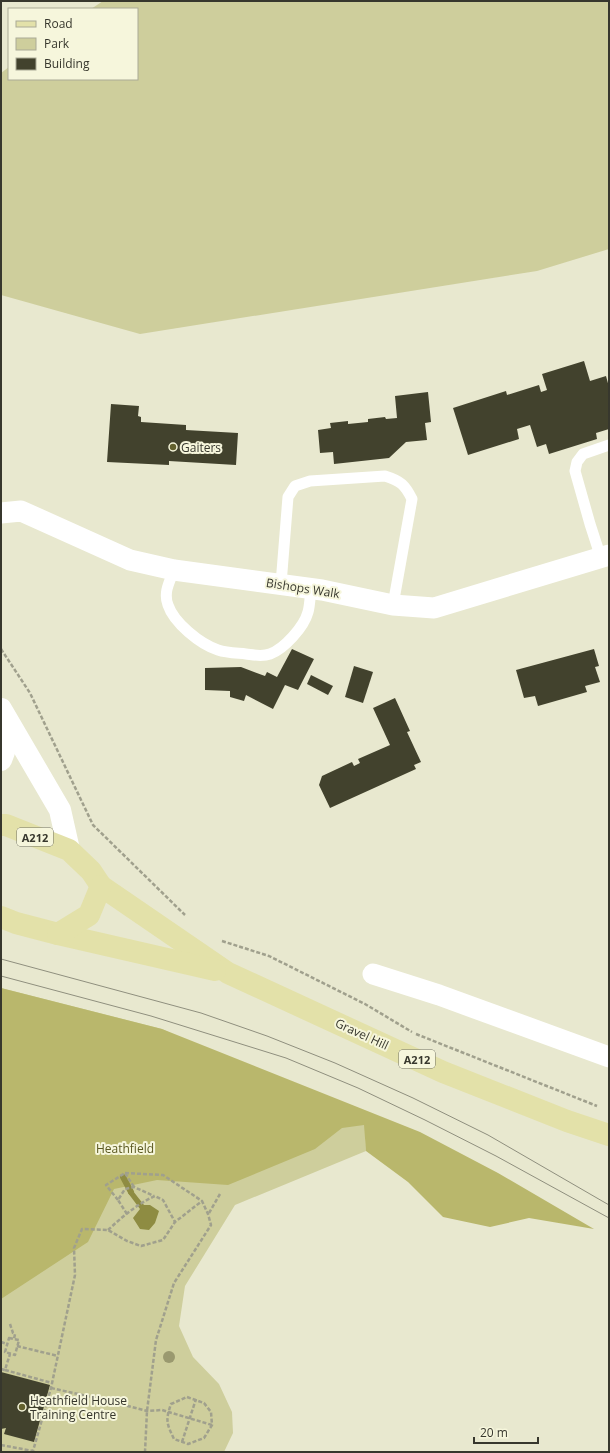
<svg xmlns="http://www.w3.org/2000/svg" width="610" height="1453" font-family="'Open Sans',sans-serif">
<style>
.green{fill:#cece9c}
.forest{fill:#b9b76c}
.water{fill:#8e8c42}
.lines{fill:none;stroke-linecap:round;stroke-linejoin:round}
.stream{stroke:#8e8c42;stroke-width:6}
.building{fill:#42422d}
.path{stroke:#a0a08d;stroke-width:2.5;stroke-dasharray:4 2;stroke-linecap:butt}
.service{stroke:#fff;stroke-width:11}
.minor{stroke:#fff;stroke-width:21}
.tertiary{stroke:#fff;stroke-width:22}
.primary{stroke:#e3e1a9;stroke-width:22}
.tram{stroke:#8f8f7e;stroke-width:1}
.tree{fill:#9a996f}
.poi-dot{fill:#63612e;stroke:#f6f6dc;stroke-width:1.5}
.labels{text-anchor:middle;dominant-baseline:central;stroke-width:4;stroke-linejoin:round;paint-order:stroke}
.shield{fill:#f6f6dc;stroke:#707062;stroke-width:1}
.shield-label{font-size:11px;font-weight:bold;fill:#37372d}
.poi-label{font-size:12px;fill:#37372d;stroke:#f6f6dc;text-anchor:start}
.street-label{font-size:12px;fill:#37372d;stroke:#f6f6dc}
.park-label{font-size:12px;fill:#5a5820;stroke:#f6f6dc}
</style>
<rect width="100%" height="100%" fill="#e8e8cf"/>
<g class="green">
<polygon points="103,1 609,1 609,249 537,271 140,334 1,295 1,73 9,67 9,79 137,79 137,9 91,9"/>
<polygon points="1,988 162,1029 365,1125 366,1151 235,1205 185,1286 179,1326 193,1357 219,1384 232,1412 233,1433 224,1452 1,1452"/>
</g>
<polygon class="forest" points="1,988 162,1029 420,1132 498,1173 594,1229 529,1218 490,1227 443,1217 408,1182 366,1151 364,1125 342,1128 315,1149 228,1185 157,1180 114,1189 88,1242 1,1299"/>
<polygon class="water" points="133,1191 144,1205 150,1205 159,1211 155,1223 149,1230 140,1229 133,1218 140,1209 128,1193"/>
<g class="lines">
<polyline class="stream" points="123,1177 131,1192"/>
</g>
<g class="building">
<polygon points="584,361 590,381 606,376 609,387 609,429 596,433 597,439 549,454 546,444 537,447 530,425 517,429 519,439 468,455 453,408 506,391 507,395 539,385 541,392 547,390 542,374"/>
<polygon points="428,392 431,422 425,423 427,440 406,442 389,458 334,464 333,452 320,453 318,430 331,428 330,423 348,421 348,424 368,422 368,419 385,417 386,419 397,418 395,396"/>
<polygon points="111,404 139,406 138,416 141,417 141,422 186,425 186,430 238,433 236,465 169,461 169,465 107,462"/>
<polygon points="292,649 314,659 298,690 285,685 273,709 246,695 244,701 230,697 230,691 205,690 205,668 241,667 265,676 267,672 277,677"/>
<polygon points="594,649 599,666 595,667 600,682 585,686 587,692 538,706 535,696 524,698 516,670"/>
<polygon points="354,666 373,672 363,703 345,697"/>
<polygon points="311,675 333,686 328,695 307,684"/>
<polygon points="395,698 410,731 407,732 421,762 414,765 416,769 330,808 319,785 322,776 352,762 354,766 360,763 358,759 390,745 373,708"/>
<polygon points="1,1372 50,1385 34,1442 4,1434 6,1428 1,1429"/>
</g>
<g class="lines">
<g class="path">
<polyline points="1,649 30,693 93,825 185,915"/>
<polyline points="222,941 269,956 365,1004 412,1032"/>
<polyline points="416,1034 597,1106"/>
<polyline points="125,1173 163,1175 202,1201"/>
<polyline points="118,1200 106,1185 125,1173 134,1187"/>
<polyline points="209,1213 220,1194"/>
<polyline points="127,1214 118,1200 125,1189 134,1187 154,1196"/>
<path d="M108,1230c14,-13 29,-26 47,-34l8,4 12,22"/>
<polyline points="10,1324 13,1333 15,1334 14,1339"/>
<polygon points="9,1338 19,1340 15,1355 5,1352"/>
<polyline points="1,1342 7,1344"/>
<polyline points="17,1346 58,1356"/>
<polyline points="1,1369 5,1370 10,1354"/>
<polyline points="5,1370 52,1383"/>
<polyline points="51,1388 105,1400 147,1411 162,1410 212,1425"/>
<path d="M187,1397l17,6 7,9 1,13 -8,13 -16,6 -14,-5c-7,-15 -9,-18 -3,-35z"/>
<polyline points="182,1442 196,1399"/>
<polyline points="1,1445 33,1451 51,1388 75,1275 74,1248 82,1229 108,1230 127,1241 141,1246 163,1240 175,1222 202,1201 208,1214 211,1225 174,1283 156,1340 147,1411 145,1452"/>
</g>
<g class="service">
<polyline points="601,558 590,524 575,471 577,462 583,454 609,445"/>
<path d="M174,570c-4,11 -11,22 -6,35 6,18 32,39 50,45 9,3 19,3 28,4 8,1 16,3 24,0 14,-5 34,-27 38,-42 2,-7 2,-16 3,-24"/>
<path d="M281,584l7,-87 7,-11 15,-5 75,-5c16,5 20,9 27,23l-19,106"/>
</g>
<g class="minor">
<polyline points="1,513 21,511 130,560 174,570 322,590 393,605 434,608 609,555"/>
<polyline points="373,974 439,995 609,1057"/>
</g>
<g class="tertiary">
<polyline points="1,709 60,810 69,850"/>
<polyline points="1,733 4,752 1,760"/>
</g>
<g class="primary">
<polyline points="1,825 6,825 69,850 91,871 101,886 228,973 443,1072 567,1121 609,1135"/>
<polyline points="1,917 16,923 58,934 215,970"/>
<polyline points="58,934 89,915 101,886"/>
</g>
<g class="tram">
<polyline points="1,959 201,1013 267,1036 335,1063 413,1098 488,1135 609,1205"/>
<polyline points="1,976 151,1016 286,1058 358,1088 425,1120 496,1156 609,1218"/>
</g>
</g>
<circle class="tree" cx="169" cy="1357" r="6"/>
<g class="poi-dot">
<circle cx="173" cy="447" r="4"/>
<circle cx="22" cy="1407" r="4"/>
</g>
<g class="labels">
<g class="shield">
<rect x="17" y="828" width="36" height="18" rx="3"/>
<rect x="399" y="1050" width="36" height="18" rx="3"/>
</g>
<g class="shield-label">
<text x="35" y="837">A212</text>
<text x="417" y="1059">A212</text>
</g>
<g class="poi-label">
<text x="181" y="447">Gaiters</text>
<text x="30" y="1400">Heathfield House<tspan x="30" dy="14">Training Centre</tspan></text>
</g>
<g class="street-label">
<text transform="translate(303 588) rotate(9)">Bishops Walk</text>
<text transform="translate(362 1034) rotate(25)">Gravel Hill</text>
</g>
<g class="park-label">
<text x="125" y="1148">Heathfield</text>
</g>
</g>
<rect width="610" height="1453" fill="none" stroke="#37372d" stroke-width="4"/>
<rect x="8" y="8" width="130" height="72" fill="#f6f6dc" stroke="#aaaa96"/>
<rect x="16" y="21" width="20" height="6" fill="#e3e1a9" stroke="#aaaa96"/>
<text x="44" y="28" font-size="12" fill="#37372d">Road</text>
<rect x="16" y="38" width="20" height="12" fill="#cece9c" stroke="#aaaa96"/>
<text x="44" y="48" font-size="12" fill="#37372d">Park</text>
<rect x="16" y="58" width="20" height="12" fill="#42422d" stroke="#aaaa96"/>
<text x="44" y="68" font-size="12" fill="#37372d">Building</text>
<path d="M474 1437v6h64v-6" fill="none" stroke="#37372d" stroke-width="2"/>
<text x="480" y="1437" font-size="12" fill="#37372d" stroke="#f6f6dc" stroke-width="3" paint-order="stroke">20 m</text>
</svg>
